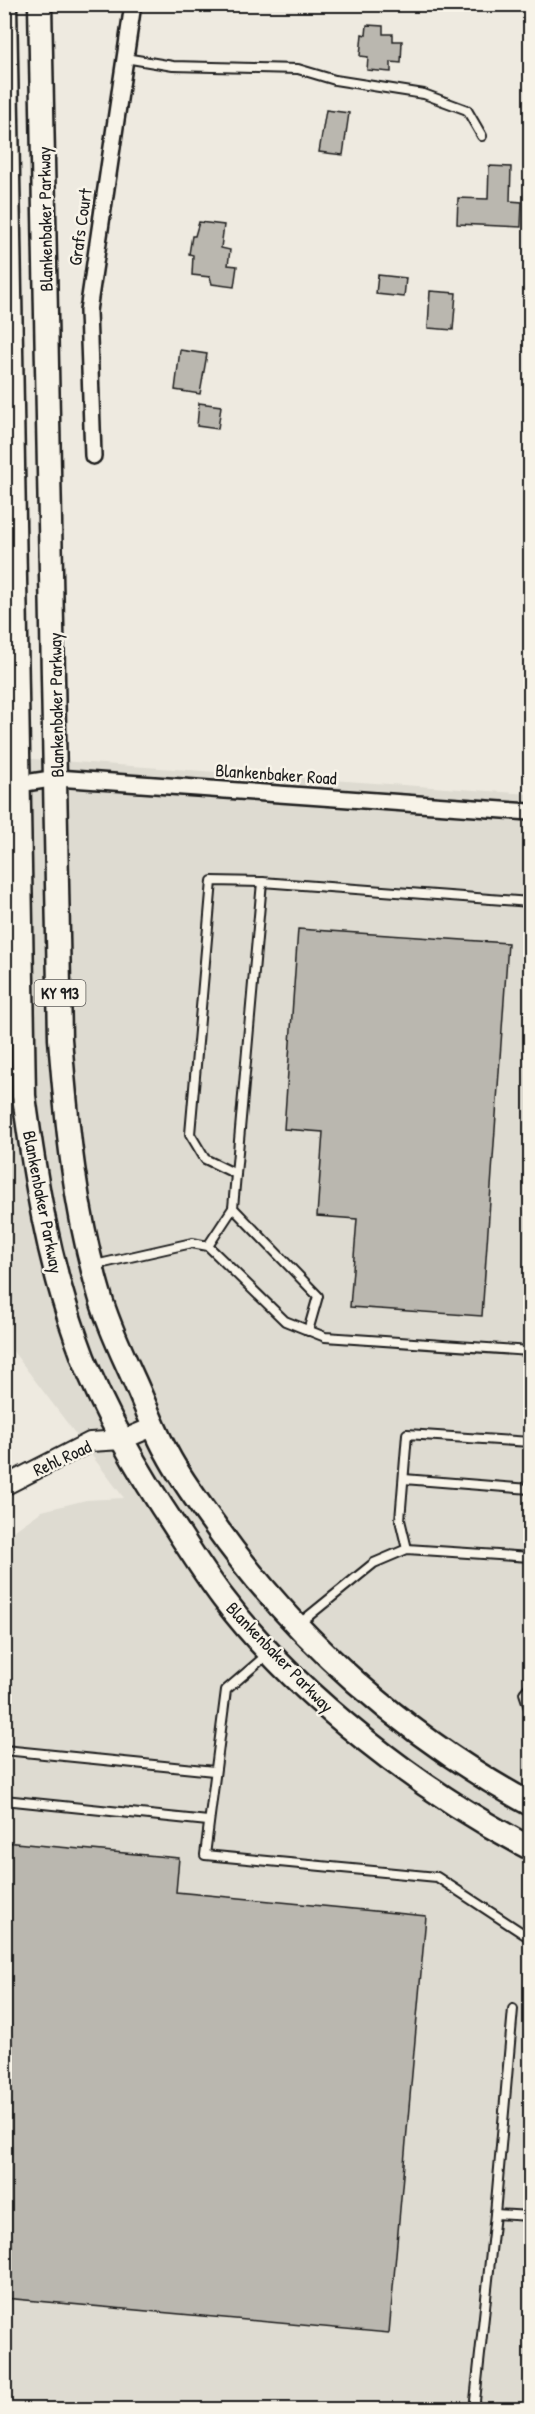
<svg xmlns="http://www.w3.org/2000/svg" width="535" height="2414" font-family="'Patrick Hand',sans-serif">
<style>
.built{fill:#dedbd1}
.building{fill:#bab7af;stroke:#1c1c1c;stroke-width:1.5}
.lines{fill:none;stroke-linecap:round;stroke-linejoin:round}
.service-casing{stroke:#1c1c1c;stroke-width:12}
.minor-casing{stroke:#1c1c1c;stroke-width:20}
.tertiary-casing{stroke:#1c1c1c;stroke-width:22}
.primary-casing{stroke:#1c1c1c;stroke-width:27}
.service{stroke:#f7f3e8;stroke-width:8}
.minor{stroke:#f7f3e8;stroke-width:15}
.tertiary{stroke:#f7f3e8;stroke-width:18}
.primary{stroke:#f7f3e8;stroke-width:22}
.labels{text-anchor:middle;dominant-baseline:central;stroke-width:5;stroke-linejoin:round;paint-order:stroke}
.shield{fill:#f7f3e8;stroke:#5e5c59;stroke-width:1.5}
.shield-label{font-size:16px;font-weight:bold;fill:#1c1c1c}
.street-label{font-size:18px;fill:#1c1c1c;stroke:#f7f3e8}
</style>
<rect width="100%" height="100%" fill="#eeeae0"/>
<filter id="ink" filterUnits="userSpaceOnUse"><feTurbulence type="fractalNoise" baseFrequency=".0167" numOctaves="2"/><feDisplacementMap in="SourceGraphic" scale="12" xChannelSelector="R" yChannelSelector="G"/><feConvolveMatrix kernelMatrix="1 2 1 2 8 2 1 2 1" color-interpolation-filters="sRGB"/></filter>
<g filter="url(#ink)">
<polygon class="built" points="4,757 530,794 530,2409 5,2409 5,1537 42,1511 86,1500 124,1498 12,1350 4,1225"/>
<g class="building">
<polygon points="367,25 383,26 383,34 393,34 393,41 402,41 401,63 391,62 391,72 367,70 368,57 360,56 362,34 366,35"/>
<polygon points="326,110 349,113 343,155 319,152"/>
<polygon points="489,166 511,167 510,201 522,202 521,227 457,224 458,198 488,199"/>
<polygon points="199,222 224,225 221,248 230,250 228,265 237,266 234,287 212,284 210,277 192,275 193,255 189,254 192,236 195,236"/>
<polygon points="378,275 406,278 404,297 376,294"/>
<polygon points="430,291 456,293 453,330 428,328"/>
<polygon points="180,350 207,354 200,394 175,390"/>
<polygon points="199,403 221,406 218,429 197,426"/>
<polygon points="298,929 508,943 482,1316 350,1307 357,1219 317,1216 323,1132 284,1129"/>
<polygon points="4,1842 179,1858 176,1892 426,1916 389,2333 4,2298"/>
</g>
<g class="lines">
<defs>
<g id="service">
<polyline points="125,58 173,66 298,69 335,80 424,94 467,110 482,136"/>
<polyline points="236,1174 205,1159 190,1134 212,881 262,882"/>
<polyline points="208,1246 233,1208"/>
<polyline points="95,1265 192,1243 208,1246 285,1321 325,1337 530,1351"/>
<polyline points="308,1331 318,1296 233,1208 262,882 530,902"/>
<polyline points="404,1479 530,1489"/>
<polyline points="407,1549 400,1520 407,1434 530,1442"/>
<polyline points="300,1623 374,1563 407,1549 530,1557"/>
<polyline points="269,1653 226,1690 205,1855 437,1877 530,1938"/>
<polyline points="530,1686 524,1693 530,1711"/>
<polyline points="4,1750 214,1771"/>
<polyline points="4,1800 208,1821"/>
<polyline points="513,2009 495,2214 530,2216"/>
<polyline points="474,2410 495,2214"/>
</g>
<g id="minor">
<polyline points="93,456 88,311 133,4"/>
<polyline points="19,784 57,778 530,812"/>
</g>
<polyline id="tertiary" points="4,1486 90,1442 122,1440 155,1426"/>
<g id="primary">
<path d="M5,4l19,1092c11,83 24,163 52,242 20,59 52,116 86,169 20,30 39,62 61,91 74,98 199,194 307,250"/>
<path d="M40,4l20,1035c7,87 15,173 40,257 8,29 22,57 34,84 11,24 20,50 33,73 13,25 31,49 47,71 83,117 191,212 316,280"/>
</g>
</defs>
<use href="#service" class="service-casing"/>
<use href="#minor" class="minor-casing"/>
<use href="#tertiary" class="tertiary-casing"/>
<use href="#primary" class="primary-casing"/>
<use href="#service" class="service"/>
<use href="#minor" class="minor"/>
<use href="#tertiary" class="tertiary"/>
<use href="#primary" class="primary"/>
</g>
</g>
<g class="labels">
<rect class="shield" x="34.5" y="980" width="51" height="26" rx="4.5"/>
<g class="shield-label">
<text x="60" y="993">KY 913</text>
</g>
<g class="street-label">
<text transform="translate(45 219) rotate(-91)">Blankenbaker Parkway</text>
<text transform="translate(80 227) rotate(-82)">Grafs Court</text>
<text transform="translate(56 705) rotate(-91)">Blankenbaker Parkway</text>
<text transform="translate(276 774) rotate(4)">Blankenbaker Road</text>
<text transform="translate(43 1202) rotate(79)">Blankenbaker Parkway</text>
<text transform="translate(62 1458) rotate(-25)">Rehl Road</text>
<text transform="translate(280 1657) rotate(46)">Blankenbaker Parkway</text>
</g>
</g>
<rect width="535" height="2414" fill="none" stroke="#f7f3e8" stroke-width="24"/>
<rect x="12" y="12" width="511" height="2390" fill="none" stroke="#1c1c1c" stroke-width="2" filter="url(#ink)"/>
</svg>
